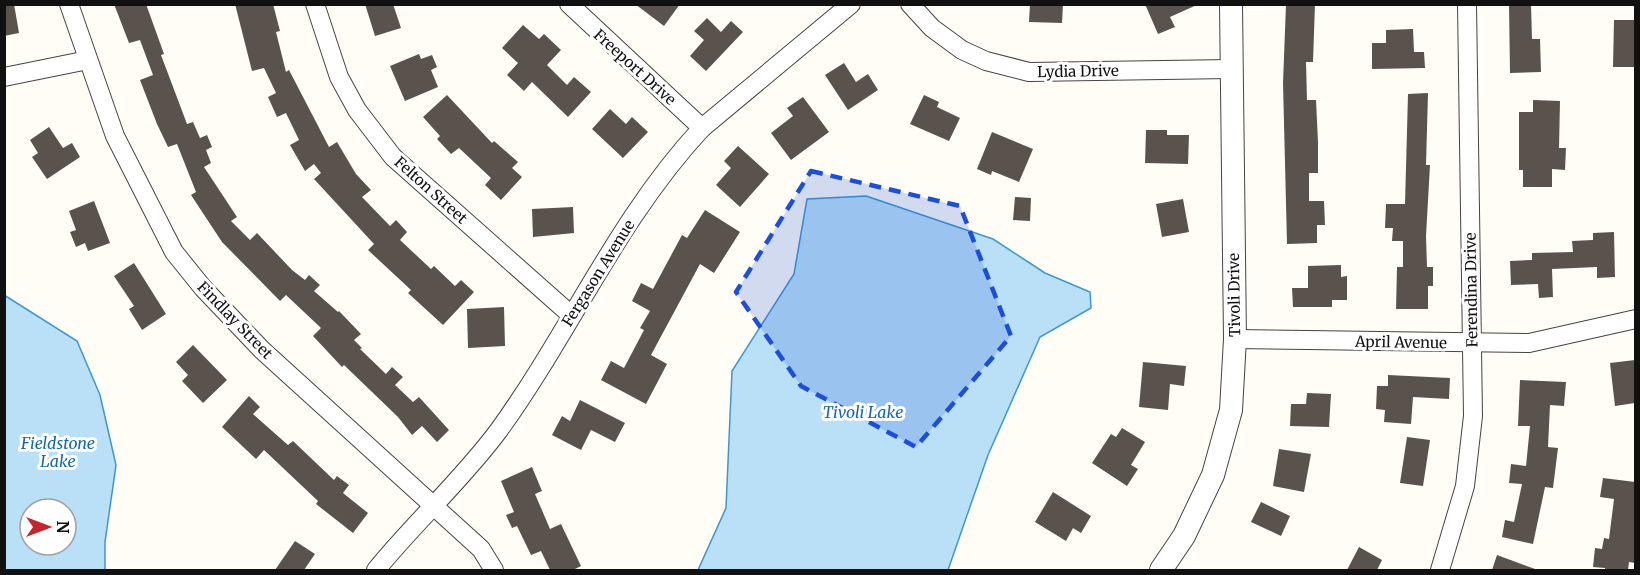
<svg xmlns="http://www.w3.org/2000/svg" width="1640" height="575" font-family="Merriweather,serif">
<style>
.water{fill:#b9e0f7;stroke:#3f96cf;stroke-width:1.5;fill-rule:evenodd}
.building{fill:#5a524d}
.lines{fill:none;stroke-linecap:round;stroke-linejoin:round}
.minor-casing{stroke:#444;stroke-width:20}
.tertiary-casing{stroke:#444;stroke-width:24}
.minor{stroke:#fff;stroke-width:18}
.tertiary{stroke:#fff;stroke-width:22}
.marked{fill:#1d4ed8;fill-opacity:0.2;stroke:#1d4ed8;stroke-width:4.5;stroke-dasharray:12 8;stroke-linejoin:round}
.labels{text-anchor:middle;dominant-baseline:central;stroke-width:6;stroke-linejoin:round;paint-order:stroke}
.street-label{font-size:15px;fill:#111;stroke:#fff}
.water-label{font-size:16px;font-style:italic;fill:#1768a6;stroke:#fff}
</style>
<rect width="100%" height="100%" fill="#fffdf5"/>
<g class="water">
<polygon points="866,196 993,239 1045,273 1090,292 1091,308 1040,337 988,455 948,570 698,570 726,508 732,371 794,274 807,199"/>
<path d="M4,295l73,46 23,54 16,70 -11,77v28h-100zM30,509h36v36h-36z"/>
</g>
<g class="building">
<polygon points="4,4 14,4 19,33 4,36"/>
<polygon points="114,4 146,4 164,54 161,55 187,124 193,122 200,138 207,135 212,147 206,150 211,163 204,167 237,217 231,221 250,240 257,233 292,270 305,280 309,275 320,285 314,291 338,312 339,311 361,334 354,340 362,348 360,349 386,374 392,367 403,377 395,385 413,402 419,397 449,430 437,442 422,426 412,435 398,417 344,365 342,367 313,336 321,328 286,295 280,301 222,242 191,195 196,192 177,144 168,147 157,124 140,80 153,75 140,40 129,43"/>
<polygon points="235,4 273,4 280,31 276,32 286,72 289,70 329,147 337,142 356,174 371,190 362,197 390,226 396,220 407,232 400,240 431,269 434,266 455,286 461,280 474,292 443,325 408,293 411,290 368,250 374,244 314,179 321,173 314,164 305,171 290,145 299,140 286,113 277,117 268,97 276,93 264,68 252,71"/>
<polygon points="365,4 393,4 401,28 375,36"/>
<polygon points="635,4 680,4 664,26"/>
<polygon points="1030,4 1063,4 1062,23 1029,22"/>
<polygon points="1145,4 1199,4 1170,17 1175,27 1158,34"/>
<polygon points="1286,4 1315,4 1313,62 1306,62 1307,100 1316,100 1318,142 1318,173 1309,173 1309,201 1324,201 1325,225 1317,225 1317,243 1287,244 1283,83"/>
<polygon points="1509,4 1531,4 1532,39 1540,39 1541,72 1510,73"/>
<polygon points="707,18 721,32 731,21 743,32 706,71 690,56 704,40 694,31"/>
<polygon points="1614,20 1635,20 1635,67 1613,67"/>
<polygon points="523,25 539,39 544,34 561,50 547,65 567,85 574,77 591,92 568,117 532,82 524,91 507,75 518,63 502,48"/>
<polygon points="1413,29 1414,52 1424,52 1425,68 1372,69 1372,43 1386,43 1386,30"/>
<polygon points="419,54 421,59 432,55 437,67 431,70 438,87 405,101 390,66"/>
<polygon points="844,63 856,82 868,74 878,90 848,110 825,75"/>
<polygon points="1428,93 1426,165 1430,165 1426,236 1427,267 1433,267 1433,286 1428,286 1428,309 1396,309 1397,267 1403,267 1403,241 1392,241 1393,228 1385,228 1386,204 1405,204 1408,94"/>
<polygon points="447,95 492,143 494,141 518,162 512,168 522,177 501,200 485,185 491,178 459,148 451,154 437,139 440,136 423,117"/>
<polygon points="924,95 939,102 937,107 960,118 949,141 910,124"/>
<polygon points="803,97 829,132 791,160 771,133 793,116 787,108"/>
<polygon points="1533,100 1560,101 1559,148 1566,148 1565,170 1552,169 1552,187 1523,187 1523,170 1519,170 1519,112 1533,112"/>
<polygon points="610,109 626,124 632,117 648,132 623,158 592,129"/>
<polygon points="49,127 63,148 72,143 80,157 47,179 32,157 38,153 30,140"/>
<polygon points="1146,130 1167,130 1167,135 1189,135 1188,164 1145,163"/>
<polygon points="992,132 1033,149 1019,182 992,171 991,175 977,169"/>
<polygon points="738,146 769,174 740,207 716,185 731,168 724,161"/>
<polygon points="1015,197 1031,198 1030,221 1013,220"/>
<polygon points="1183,199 1189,232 1162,237 1156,204"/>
<polygon points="94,201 110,243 88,251 85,243 76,247 70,232 76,230 69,211"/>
<polygon points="573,207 574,233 533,237 532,209"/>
<polygon points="705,210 740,232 714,273 700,264 651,355 667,364 646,404 601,380 611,361 624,368 644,330 640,328 650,311 632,301 641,283 653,289 682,235 687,238"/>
<polygon points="1614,232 1615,277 1597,278 1597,267 1552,269 1553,297 1539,298 1538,284 1511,285 1510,261 1532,260 1532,253 1573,252 1572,241 1593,240 1593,233"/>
<polygon points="134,263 166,314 142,330 129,309 134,306 114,276"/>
<polygon points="1341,265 1341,277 1347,276 1347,300 1332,300 1332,307 1293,307 1292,288 1308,288 1308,266"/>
<polygon points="504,307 505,346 468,348 467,309"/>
<polygon points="193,345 227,380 203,403 182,381 188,375 176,362"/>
<polygon points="1635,360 1635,403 1615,406 1610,363"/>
<polygon points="1143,362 1186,366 1184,386 1170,384 1168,410 1139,407"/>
<polygon points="1388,375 1450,378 1449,399 1413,397 1411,424 1384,422 1385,410 1376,409 1377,386 1388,386"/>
<polygon points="1520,380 1566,382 1564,406 1550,405 1548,447 1558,448 1553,488 1545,487 1533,544 1502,537 1505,520 1514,522 1522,484 1509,483 1511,464 1526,466 1530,426 1518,426"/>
<polygon points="1307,393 1331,394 1329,427 1290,426 1291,404 1306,404"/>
<polygon points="249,396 260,407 253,414 288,445 293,441 334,480 337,476 349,485 343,493 368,513 353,533 316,504 318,501 264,450 256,459 222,427"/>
<polygon points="580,400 625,423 615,442 591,430 581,450 552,435 562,416 570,421"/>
<polygon points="1122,428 1145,442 1131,465 1138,469 1127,486 1092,463 1111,434 1116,437"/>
<polygon points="1407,437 1430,440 1423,486 1400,483"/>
<polygon points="1279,449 1311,454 1304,492 1273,486"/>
<polygon points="532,467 542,491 535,494 550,529 561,524 581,566 573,570 550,570 541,551 531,555 517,526 512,528 506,515 514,512 501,481"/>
<polygon points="1603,478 1635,482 1635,563 1629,562 1628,570 1605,570 1605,568 1593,567 1595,548 1602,549 1604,538 1609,539 1614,499 1600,497"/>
<polygon points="1053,492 1091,516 1081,533 1073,528 1066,541 1035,522"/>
<polygon points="1261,502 1290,516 1281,536 1251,522"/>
<polygon points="295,541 315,554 304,570 275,570"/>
<polygon points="1359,547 1382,560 1377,570 1347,570"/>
<polygon points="1497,555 1535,569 1534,570 1492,570"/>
</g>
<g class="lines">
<defs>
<g id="minor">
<polyline points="69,4 115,136 174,252 203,288 262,350 481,549 494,570"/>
<polyline points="315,4 339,77 357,110 393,157 571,315"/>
<polyline points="569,4 702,128"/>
<polyline points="910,4 932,28 962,50 986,61 1029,72 1231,69"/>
<polyline points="4,77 88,60"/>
<polyline points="1235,339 1529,343 1636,319"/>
<path d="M376,570c39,-48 86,-90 123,-140 71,-98 119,-212 203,-302l149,-124"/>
<polyline points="1440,570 1465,486 1473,416 1467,4"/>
</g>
<polyline id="tertiary" points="1161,570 1184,536 1213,475 1231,410 1235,339 1231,4"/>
</defs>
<use href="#minor" class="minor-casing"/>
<use href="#tertiary" class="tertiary-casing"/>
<use href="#minor" class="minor"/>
<use href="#tertiary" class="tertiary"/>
</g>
<path class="marked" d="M811,171l149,35 51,130 -95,111 -115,-61 -65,-94z"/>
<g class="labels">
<g class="street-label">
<text transform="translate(635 67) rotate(42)">Freeport Drive</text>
<text transform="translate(1078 71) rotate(-1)">Lydia Drive</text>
<text transform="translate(431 190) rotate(42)">Felton Street</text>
<text transform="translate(598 273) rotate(-58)">Fergason Avenue</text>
<text transform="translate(1471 290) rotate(-91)">Ferendina Drive</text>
<text transform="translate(1234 295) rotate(-91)">Tivoli Drive</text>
<text transform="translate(235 320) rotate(46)">Findlay Street</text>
<text transform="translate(1401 342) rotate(1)">April Avenue</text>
</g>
<g class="water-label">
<text x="863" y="412">Tivoli Lake</text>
<text x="58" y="443">Fieldstone<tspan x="58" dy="18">Lake</tspan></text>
</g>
</g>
<rect width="1640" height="575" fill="none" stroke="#111111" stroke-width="12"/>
<g transform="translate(48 527) rotate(90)"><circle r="28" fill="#ffffff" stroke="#a0a0a0" stroke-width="1.5"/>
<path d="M0-4.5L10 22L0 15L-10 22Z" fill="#c4262e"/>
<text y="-9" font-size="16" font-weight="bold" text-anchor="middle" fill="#111111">N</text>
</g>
</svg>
